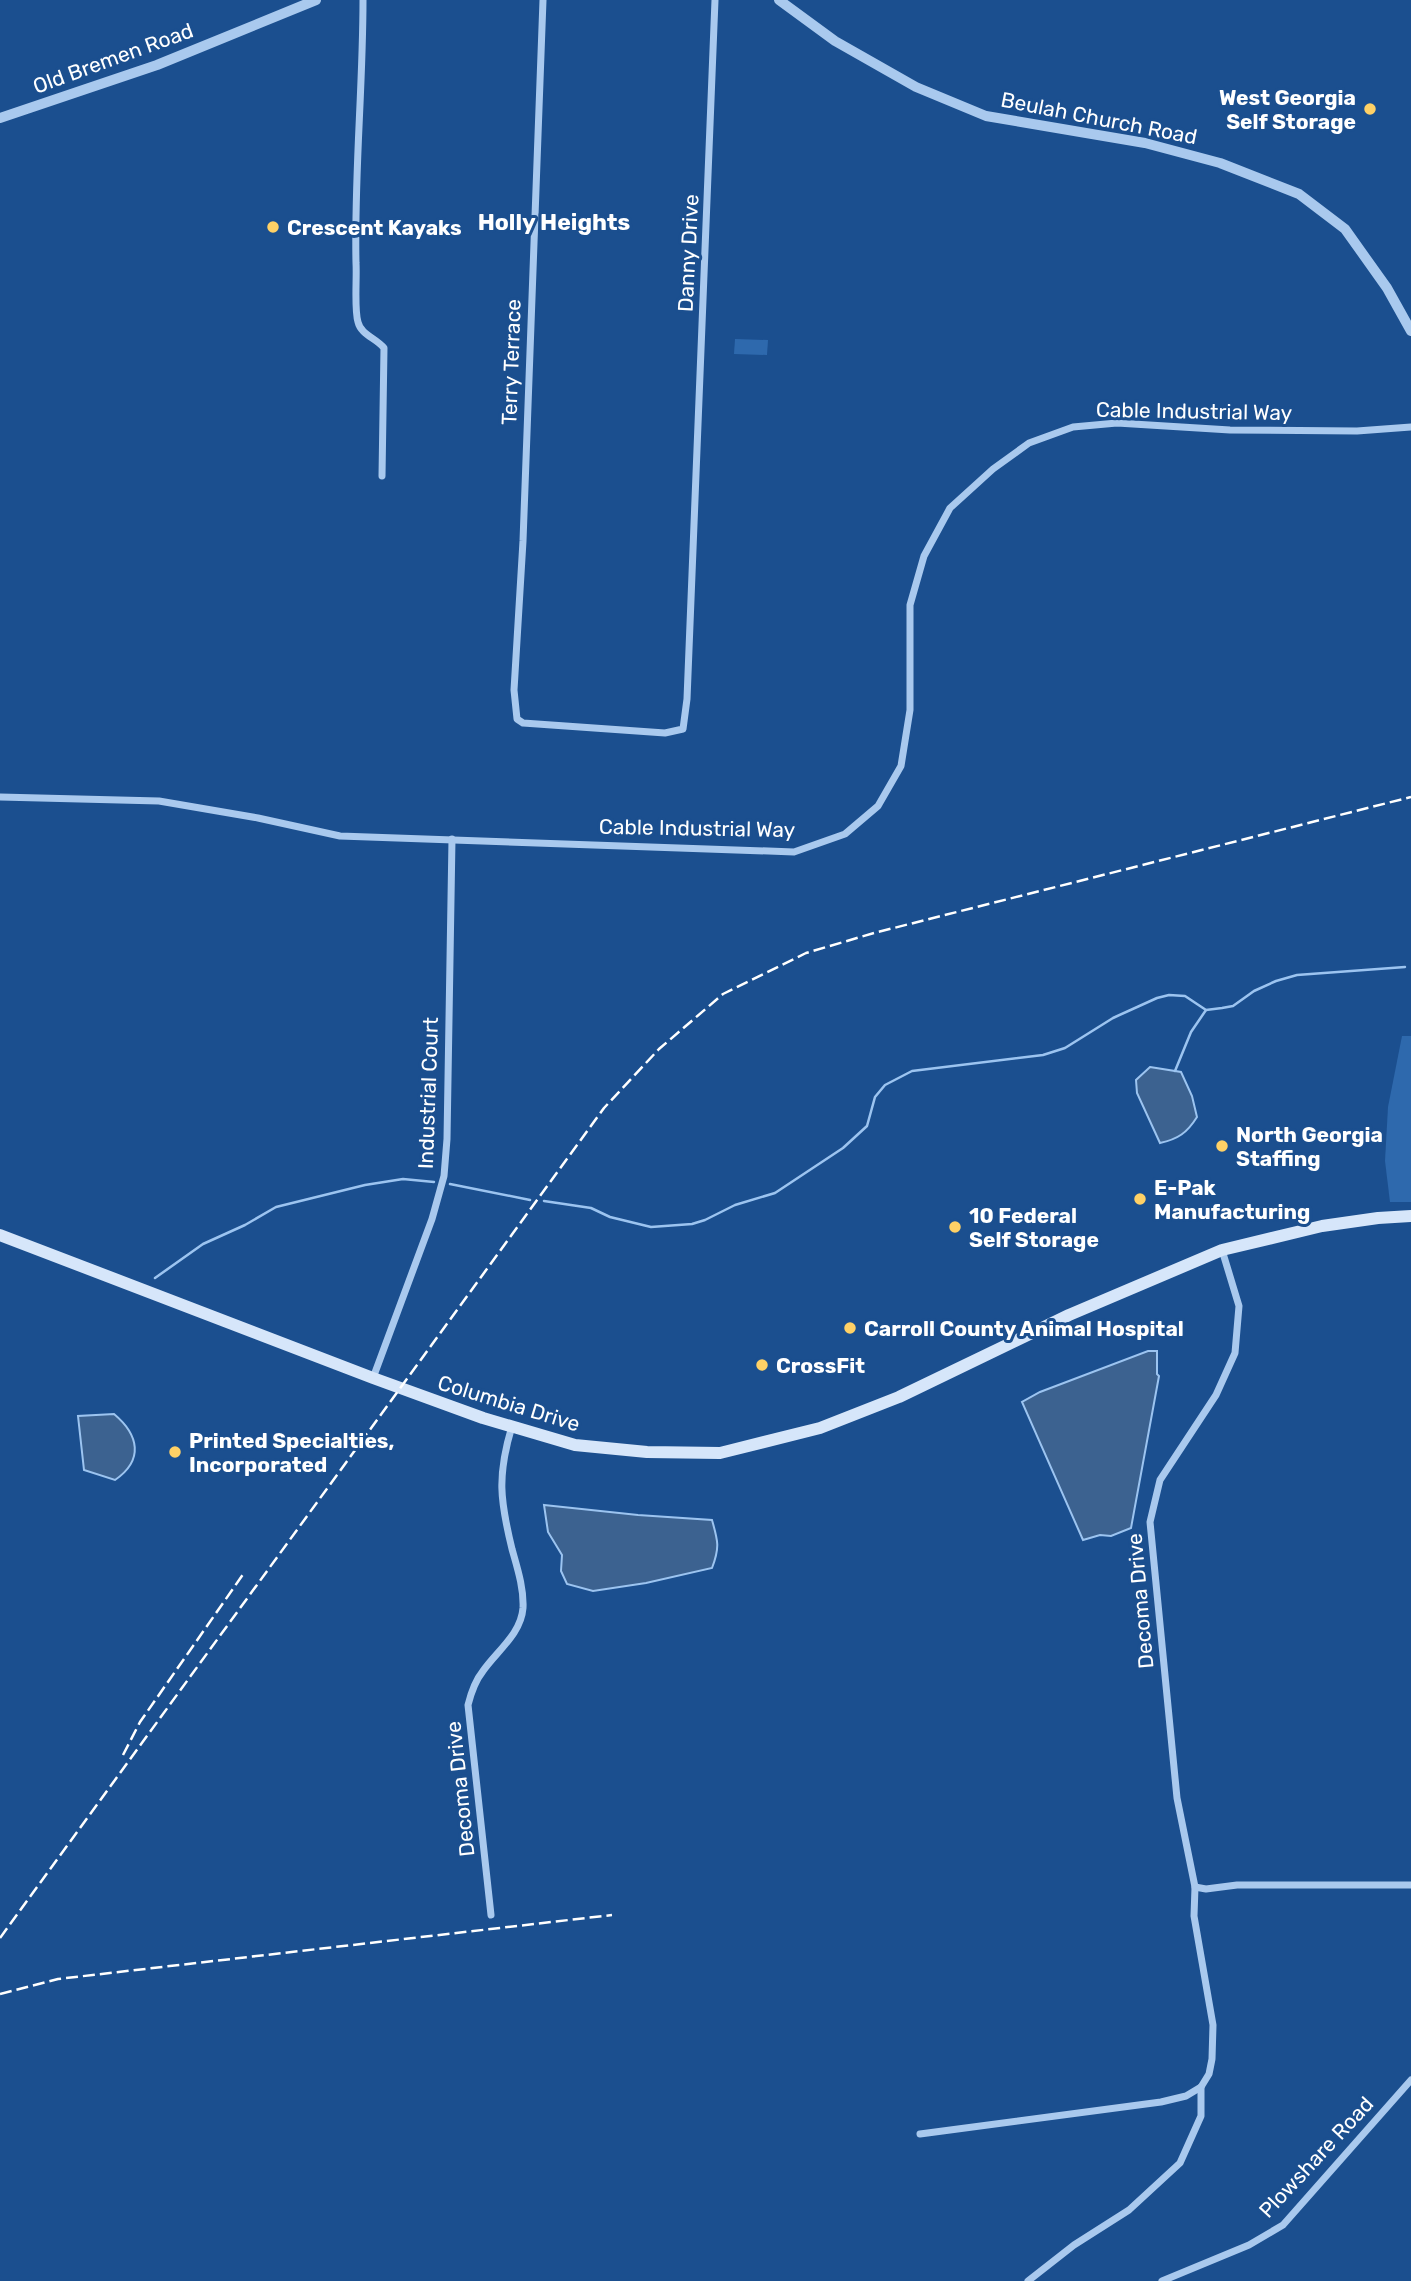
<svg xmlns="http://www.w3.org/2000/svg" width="1411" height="2281" font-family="Rubik,sans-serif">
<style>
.green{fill:#2e69ad}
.water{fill:#3c6290;stroke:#9cc4f0;stroke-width:2}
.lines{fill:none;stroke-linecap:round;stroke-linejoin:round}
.stream{stroke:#9cc4f0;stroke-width:2.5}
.minor{stroke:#a9c9ee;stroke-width:7}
.tertiary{stroke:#a9c9ee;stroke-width:10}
.secondary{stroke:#d6e6fa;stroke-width:12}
.rail{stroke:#fff;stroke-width:2.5;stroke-dasharray:12 5;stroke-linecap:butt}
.poi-dot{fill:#ffd166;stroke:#1b4f8f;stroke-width:2.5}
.labels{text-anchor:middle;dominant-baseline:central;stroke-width:6;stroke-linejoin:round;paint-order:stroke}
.street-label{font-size:21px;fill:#fff;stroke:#1b4f8f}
.poi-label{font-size:21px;font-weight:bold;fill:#fff;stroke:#1b4f8f;text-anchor:start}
.neighbourhood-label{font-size:23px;font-weight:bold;fill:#fff;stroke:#1b4f8f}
</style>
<rect width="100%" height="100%" fill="#1b4f8f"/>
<g class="green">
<polygon points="735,339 768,340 767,355 734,354"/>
<polygon points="1402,1036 1411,1036 1411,1202 1390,1202 1385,1161 1388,1107"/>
</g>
<g class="water">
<path d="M1150,1067l31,5 11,24 5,21c-10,16 -19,22 -37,26l-23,-50 -1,-13z"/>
<polygon points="1148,1351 1157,1351 1157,1374 1159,1376 1131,1528 1111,1536 1100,1535 1083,1540 1022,1402 1040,1392"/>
<path d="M114,1414c25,21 30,46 1,66l-31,-10 -6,-54z"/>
<path d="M544,1505l94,10 74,5c6,21 8,27 0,48l-66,15 -53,8 -26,-7 -6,-13 1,-16 -14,-23z"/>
</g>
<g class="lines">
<g class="stream">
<polyline points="1175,1071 1191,1032 1206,1010"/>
<polyline points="450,1184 530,1200"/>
<polyline points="544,1201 591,1208 610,1217 651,1227 692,1224 705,1220 735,1205 775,1193 843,1148 867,1126 875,1097 885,1085 912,1071 1043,1055 1065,1048 1113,1018 1157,998 1169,995 1185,996 1206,1010 1222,1008 1233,1006 1254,991 1276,981 1297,975 1405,967"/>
<polyline points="155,1278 203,1244 245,1225 276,1207 365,1185 403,1179 434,1182"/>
</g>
<g class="minor">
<path d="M363,0c0,88 -9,176 -7,263 1,15 -2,46 2,59 3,13 18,16 26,26l-2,128"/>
<polyline points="543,0 523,541 514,690 517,719 523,723 665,733 683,729 687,699 715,0"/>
<polyline points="0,797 159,801 258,818 340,836 794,852 845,834 878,806 901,766 910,710 910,605 924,556 950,508 993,469 1029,443 1073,427 1117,423 1230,430 1357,431 1411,427"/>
<polyline points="373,1378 432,1219 444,1176 447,1139 452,839"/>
<polyline points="1195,1887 1177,1798 1150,1522 1160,1480 1216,1395 1235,1353 1239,1306 1222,1250"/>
<path d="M491,1915l-23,-210c3,-12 7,-24 15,-34 14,-20 38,-37 40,-63 1,-20 -6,-41 -11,-59 -12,-49 -15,-73 0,-123"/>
<polyline points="920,2134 1161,2102 1186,2096 1201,2087 1209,2074 1212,2059 1213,2025 1194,1916 1195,1887 1206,1889 1237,1885 1411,1885"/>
<polyline points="1028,2281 1074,2245 1129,2210 1180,2163 1201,2116 1201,2087"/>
<polyline points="1162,2281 1249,2245 1283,2225 1411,2080"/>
</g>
<g class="tertiary">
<polyline points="779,0 835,41 916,87 986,116 1145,143 1220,163 1299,194 1345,229 1387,288 1411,331"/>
<polyline points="0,118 157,65 316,0"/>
</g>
<polyline class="secondary" points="0,1235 373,1378 483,1418 575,1445 647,1452 720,1453 820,1428 899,1397 1069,1315 1222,1250 1322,1226 1378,1218 1411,1216"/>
<g class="rail">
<polyline points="123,1755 140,1722 244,1573"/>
<polyline points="0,1938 604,1108 659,1049 723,994 806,953 874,933 1411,797"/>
<polyline points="0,1994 58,1979 612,1915"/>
</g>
</g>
<g class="poi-dot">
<circle cx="1370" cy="109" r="7"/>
<circle cx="273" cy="227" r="7"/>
<circle cx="1222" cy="1146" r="7"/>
<circle cx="1140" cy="1199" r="7"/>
<circle cx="955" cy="1227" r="7"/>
<circle cx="850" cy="1328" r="7"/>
<circle cx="762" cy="1365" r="7"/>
<circle cx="175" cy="1452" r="7"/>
</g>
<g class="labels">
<g class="street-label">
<text transform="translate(113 58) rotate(-20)">Old Bremen Road</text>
<text transform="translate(1099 118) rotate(11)">Beulah Church Road</text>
<text transform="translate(688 253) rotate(-87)">Danny Drive</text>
<text transform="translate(511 362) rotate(-88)">Terry Terrace</text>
<text transform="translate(1194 411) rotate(1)">Cable Industrial Way</text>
<text transform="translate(697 828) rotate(1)">Cable Industrial Way</text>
<text transform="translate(428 1093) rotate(-88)">Industrial Court</text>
<text transform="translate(509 1403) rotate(17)">Columbia Drive</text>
<text transform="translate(1140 1601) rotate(-95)">Decoma Drive</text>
<text transform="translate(460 1789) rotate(-96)">Decoma Drive</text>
<text transform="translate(1316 2157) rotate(-47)">Plowshare Road</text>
</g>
<g class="poi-label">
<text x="1356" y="97" text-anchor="end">West Georgia<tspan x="1356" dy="24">Self Storage</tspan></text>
<text x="287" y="227">Crescent Kayaks</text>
<text x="1236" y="1134">North Georgia<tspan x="1236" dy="24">Staffing</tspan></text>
<text x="1154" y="1187">E-Pak<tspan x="1154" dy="24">Manufacturing</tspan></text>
<text x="969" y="1215">10 Federal<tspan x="969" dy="24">Self Storage</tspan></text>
<text x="864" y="1328">Carroll County Animal Hospital</text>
<text x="776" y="1365">CrossFit</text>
<text x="189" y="1440">Printed Specialties,<tspan x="189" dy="24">Incorporated</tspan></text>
</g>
<g class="neighbourhood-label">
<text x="554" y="222">Holly Heights</text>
</g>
</g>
</svg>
